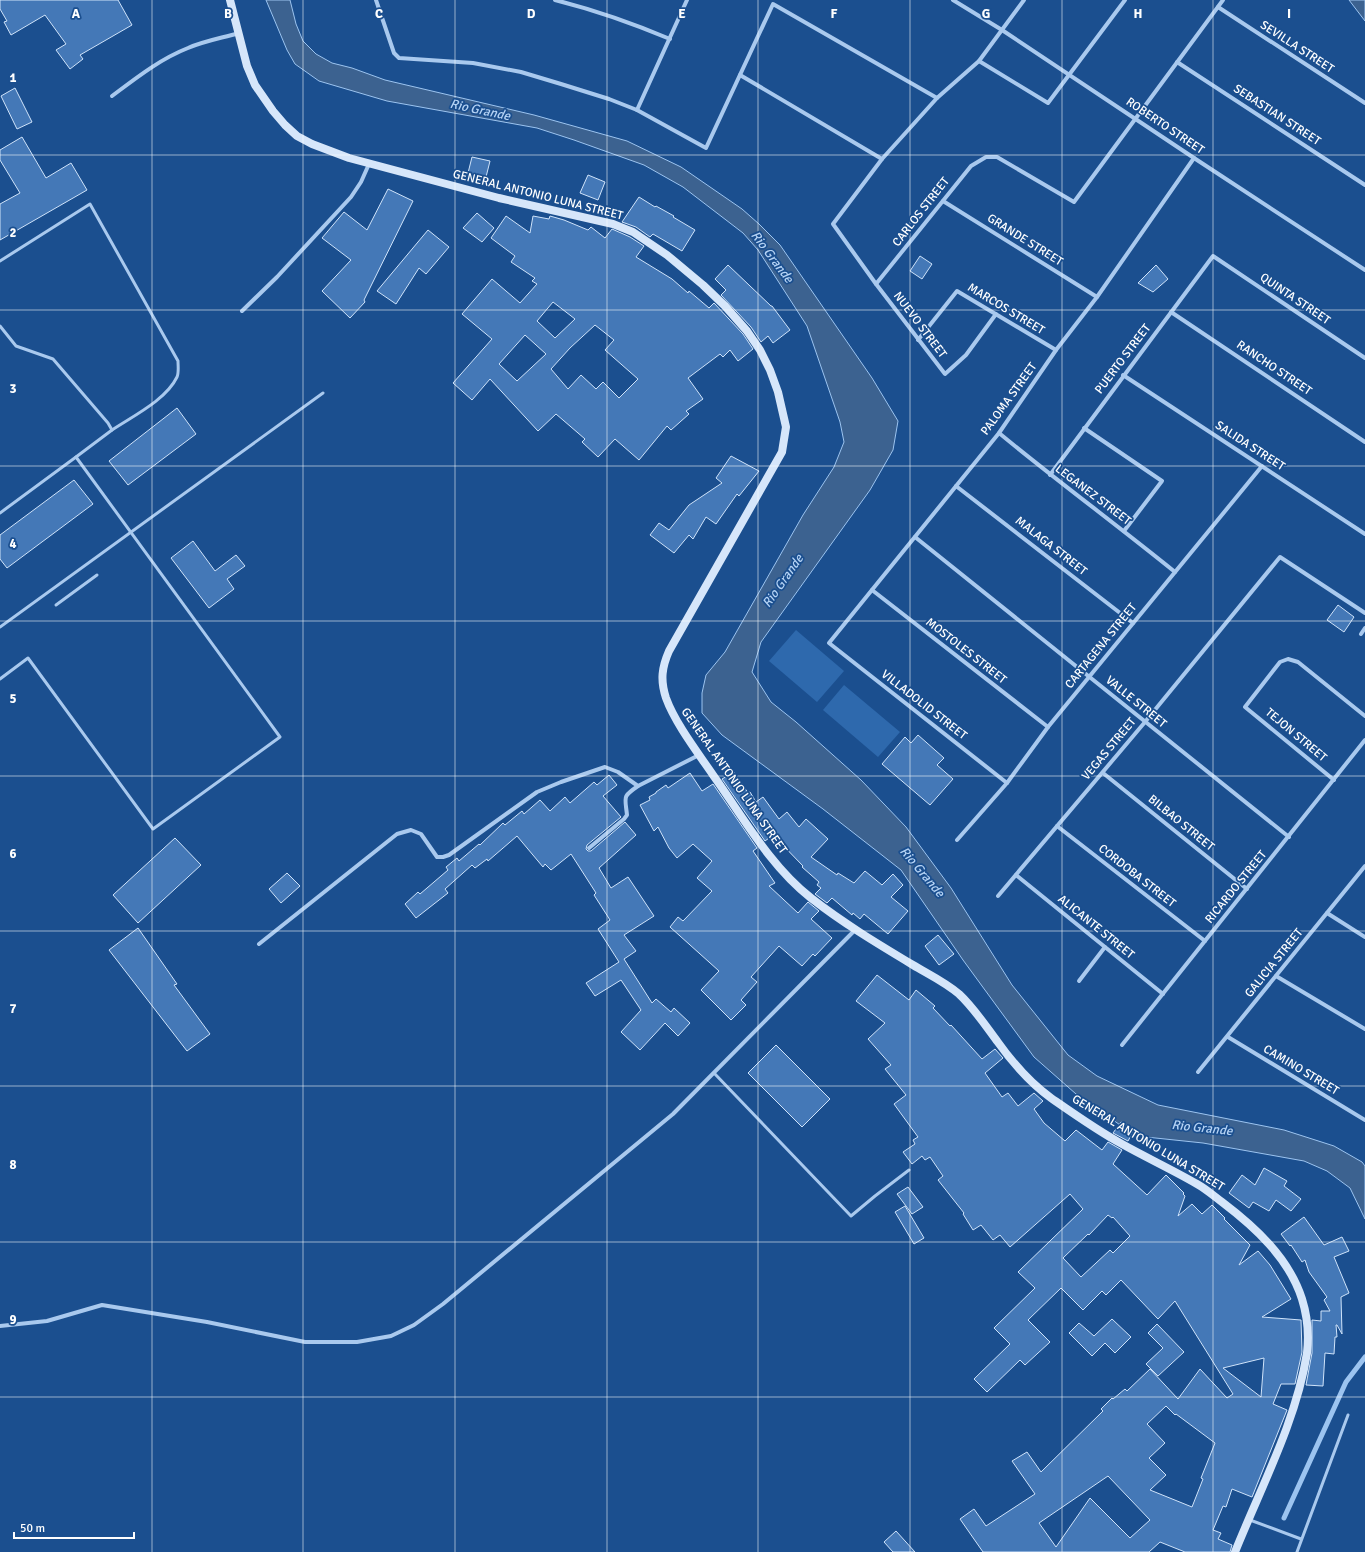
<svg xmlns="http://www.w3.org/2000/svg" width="1365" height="1552" font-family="Signika,sans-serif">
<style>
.green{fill:#2e69ad}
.water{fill:#3c6290;stroke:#9cc4f0}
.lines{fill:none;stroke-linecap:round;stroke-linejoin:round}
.stream{stroke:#9cc4f0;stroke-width:5}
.building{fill:#4478b7;stroke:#cfe3fa;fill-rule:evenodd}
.service{stroke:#a9c9ee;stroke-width:3}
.minor{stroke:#a9c9ee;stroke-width:4}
.secondary{stroke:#d6e6fa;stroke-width:8}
.grid{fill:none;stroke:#fff;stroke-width:1;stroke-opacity:0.55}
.labels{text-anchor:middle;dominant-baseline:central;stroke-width:3.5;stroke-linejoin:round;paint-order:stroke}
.street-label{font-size:12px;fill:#fff;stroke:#1b4f8f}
.water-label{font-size:13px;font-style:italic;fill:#b5d3f5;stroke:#1b4f8f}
.grid-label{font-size:13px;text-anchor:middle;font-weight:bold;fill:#fff;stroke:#1b4f8f;stroke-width:3.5;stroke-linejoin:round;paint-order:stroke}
</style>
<rect width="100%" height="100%" fill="#1b4f8f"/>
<g class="green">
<polygon points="796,630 844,671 817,702 769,661"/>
<polygon points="844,685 900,732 878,757 823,710"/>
</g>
<g class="water">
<polygon points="266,0 290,0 296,24 303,41 316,54 332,63 352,68 385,80 534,115 627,141 681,167 742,209 759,224 780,245 872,378 898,421 893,450 870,490 761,642 752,672 771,702 796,722 861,780 906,827 951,888 1012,985 1068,1055 1097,1076 1158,1105 1284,1130 1334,1146 1362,1162 1365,1166 1365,1219 1350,1188 1327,1171 1304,1161 1203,1143 1146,1137 1123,1127 1076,1094 1034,1057 963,960 901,870 823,809 722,735 702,713 702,693 706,675 725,652 803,515 834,467 844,442 840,422 807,326 758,250 743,233 683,187 644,165 574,140 537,128 387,101 319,81 295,64 287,50"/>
<polygon points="1349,0 1365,0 1365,21"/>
</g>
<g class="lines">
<polyline class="stream" points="1284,1518 1346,1382 1365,1357"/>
</g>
<g class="building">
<polygon points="0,0 118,0 132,25 80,55 83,59 70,69 56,50 66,44 45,15 11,35 4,22 7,21 0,9"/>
<polygon points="15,88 32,122 17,129 1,96"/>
<polygon points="22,137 46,178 71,163 87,190 0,240 0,204 20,193 0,160 0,150"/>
<polygon points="472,157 490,161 486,177 468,173"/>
<polygon points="588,175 605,182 598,200 580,193"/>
<polygon points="388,189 413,201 364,300 365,302 350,318 322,291 351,260 322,238 344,212 367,230"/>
<polygon points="639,197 655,207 656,206 674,216 673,217 695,230 682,251 653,234 650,237 636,227 622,222"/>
<polygon points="477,213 494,228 482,242 463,228"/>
<path d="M506,216l24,17 3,-17 16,3 1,-3 14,4 24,10 3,-3 14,11 7,-9 18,8 14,9 -8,11 36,22 16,14 1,-2 20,17 5,-5 29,31 10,15 -15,12 -8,-11 -7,7 -3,-3 -32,24 15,21 -17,12 3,3 -18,16 -4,-4 -28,34 -24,-21 -17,18 -16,-15 3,-3 -29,-25 -18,17 -48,-52 -18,21 -19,-17 39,-44 -30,-25 30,-35 28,24 17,-19 -5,-3 3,-3 -24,-16 4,-6 -24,-18zM553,302l22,17 -20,19 -18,-17zM595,325l19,15 -9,10 33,29 -19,19 -16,-16 -7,7 -15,-14 -13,14 -17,-20 19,-21zM525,335l21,19 -29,27 -18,-17z"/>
<polygon points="428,230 449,247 426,274 419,268 396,304 377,291"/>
<polygon points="920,256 932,264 922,279 910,271"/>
<polygon points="728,265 771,306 772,306 790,330 773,343 768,336 761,342 751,327 721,295 726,290 715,279"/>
<polygon points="1156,265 1168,279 1153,292 1138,283"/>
<polygon points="177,408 196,434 128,485 109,461"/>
<polygon points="731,456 759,471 739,496 737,494 716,524 706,517 693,539 689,535 674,553 650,535 659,523 669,530 689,505 722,483 716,478"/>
<polygon points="74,480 93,504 7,568 0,559 0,535"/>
<polygon points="193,541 215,571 236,555 245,566 227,579 234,589 209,608 171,558"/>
<polygon points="1338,605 1354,617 1344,632 1327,620"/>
<polygon points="918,735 944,758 937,765 953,779 930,805 882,764 905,737 911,743"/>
<polygon points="734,772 748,793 750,792 756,802 763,797 779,819 787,812 799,827 806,819 828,839 811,857 837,875 838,873 854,883 865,871 882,885 893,874 903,885 891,897 908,911 888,934 864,914 860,919 853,913 852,915 832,898 827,903 815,894 821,888 817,885 819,882 802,867 803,866 773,835 765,841 722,779"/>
<polygon points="690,773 702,791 713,784 757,848 753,851 775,883 769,886 798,913 808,902 819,911 811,919 832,938 815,956 813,954 802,966 779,946 751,977 757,982 741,1000 746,1005 731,1020 701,990 719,971 670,927 678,917 683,921 712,891 697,878 712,861 693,844 677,858 669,848 658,827 654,831 640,805 650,800 649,797 656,793 656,792 666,785 668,788"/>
<polygon points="609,775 617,785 603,796 621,817 587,845 586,849 588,851 591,851 625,822 636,835 599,868 611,888 628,877 654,916 624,935 636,951 624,959 652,1003 656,999 671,1012 674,1008 690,1023 678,1036 665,1023 640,1050 621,1032 641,1010 621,980 595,996 586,983 619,962 598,929 610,920 594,895 596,893 571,854 551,870 545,864 543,867 517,836 488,861 487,859 475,868 472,865 445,889 448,893 416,918 405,904 418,892 420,894 448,870 446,867 457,858 459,861 479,844 480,845 503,823 505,825 522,811 524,814 540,800 550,811 565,797 570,803 594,782 597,785"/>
<polygon points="175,838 201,865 138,923 113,895"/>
<polygon points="287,873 300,886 281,903 269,889"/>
<polygon points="138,928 177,984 174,985 210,1034 187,1051 109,950"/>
<polygon points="938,935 954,954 939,965 925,946"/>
<path d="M877,975l32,25 7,-10 19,16 -2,2 17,18 1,-1 31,34 13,-10 8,9 -18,15 17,24 6,-4 10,13 16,-13 9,8 -9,8 10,14 21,18 11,-11 26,20 6,-8 14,8 -9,14 34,31 19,-20 18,18 -1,1 2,2 -7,20 14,-12 10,10 10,-9 13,13 -1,1 26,26 -11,20 19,-14 12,14 21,34 -29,18 39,3 1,32 -7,32h-14l-8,20 14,6 -35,87 -20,-8 -6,18 -3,-1 -10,24 8,3 -3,6 14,6 -2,7h-45l-25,-10 -11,10h-166l-23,-33 14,-10 12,17 49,-32 -23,-33 15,-9 14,20 62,-61 -2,-2 11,-11 1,1 12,-10 2,2 23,-22 28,30 22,-30 27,29 6,-4 -58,-93 -17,18 -37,-39 -15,15 -4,-4 -19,19 -22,-22 -33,32 22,22 -25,23 -5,-5 -33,32 -13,-13 36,-35 -16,-16 41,-40 -17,-16 65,-63 -13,-15 -60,53 -10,-12 -7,5 -12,-15 -8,5 -10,-16 1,-1 -26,-33 5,-4 -13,-19 -5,3 -3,-4 -10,8 -9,-12 12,-8 -2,-4 5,-3 -24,-33 12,-9 -21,-26 6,-4 -23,-26 17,-16 -29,-22zM1108,1215l4,3 1,-1 17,19 -17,17 -3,-3 -29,27 -18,-19 25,-24 1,1zM1264,1358l-3,39 -38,-29zM1166,1406l9,9 1,-1 39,29 -14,35 2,1 -11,28 -42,-17 16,-15 -17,-17 16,-15 -18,-19zM1108,1476l42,44 -20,18 -40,-40 -34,49 -17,-24z"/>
<polygon points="776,1045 830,1099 802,1127 748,1073"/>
<polygon points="1121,1122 1131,1128 1130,1130 1133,1132 1128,1141 1113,1133"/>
<polygon points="1264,1168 1287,1181 1284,1186 1301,1199 1291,1211 1276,1200 1269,1211 1253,1202 1249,1208 1229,1193 1242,1175 1255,1185"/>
<polygon points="908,1187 923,1207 912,1214 897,1194"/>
<polygon points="905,1206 924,1238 914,1244 895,1212"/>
<polygon points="1304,1217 1324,1245 1342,1237 1349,1251 1334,1257 1349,1293 1341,1297 1342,1334 1337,1325 1336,1325 1337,1337 1335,1337 1334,1354 1325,1353 1323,1386 1306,1385 1312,1353 1312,1320 1321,1321 1321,1311 1330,1311 1324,1300 1327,1297 1309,1272 1305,1260 1302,1262 1291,1245 1290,1246 1281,1234"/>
<polygon points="1112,1319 1131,1337 1115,1353 1105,1343 1092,1356 1069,1333 1079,1323 1094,1336"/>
<polygon points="1157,1324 1184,1352 1158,1376 1146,1364 1163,1348 1148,1333"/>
<polygon points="896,1531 915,1552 893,1552 884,1542"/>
</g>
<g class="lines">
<g class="service">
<path d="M0,261l90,-57 88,157c0,5 1,12 -1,16 -11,23 -44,39 -65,53"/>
<polyline points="0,326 16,346 53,359 108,423 112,430 76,457"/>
<polyline points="0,513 76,457 280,737 153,829 28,658 0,679"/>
<polyline points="56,605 97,575"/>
<polyline points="0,627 323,393"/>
<polyline points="714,1073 851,1216 875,1196 909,1170"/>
<polyline points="1250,1520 1301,1539"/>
<polyline points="1297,1552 1348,1415"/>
</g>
<g class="minor">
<polyline points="376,0 394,53 399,58 473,63 521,72 561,84 609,99 637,110 706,148 773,4 937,98"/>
<path d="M555,0c40,10 77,23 115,39"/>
<polyline points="953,0 1002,30 1194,158 1365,270"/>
<polyline points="1218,7 1365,103"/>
<polyline points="979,61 1048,103 1125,0"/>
<polyline points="1177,62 1365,185"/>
<polyline points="740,75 882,159"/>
<path d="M112,96c24,-18 48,-37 76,-48 16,-7 34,-10 51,-15"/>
<polyline points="637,110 687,0"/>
<polyline points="943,201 1097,297"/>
<polyline points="876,284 971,166 986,157 997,157 1074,202 1223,0"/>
<polyline points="242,311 277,277 351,197 361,182 369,164"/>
<polyline points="1171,312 1365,442"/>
<polyline points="996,314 966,355 945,374 876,284 833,224 882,159 937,98 979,61 1024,0"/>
<polyline points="918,340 957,291 1056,350"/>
<polyline points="1123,375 1365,534"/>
<polyline points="1084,428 1162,481 1124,531"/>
<path d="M999,433c57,47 118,92 176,139"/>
<polyline points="1050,475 1213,256 1365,358"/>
<polyline points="956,486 1133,623"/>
<polyline points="915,537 1289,837"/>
<polyline points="872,590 1048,727"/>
<polyline points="1361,634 1365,628"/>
<polyline points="1103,773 1247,889"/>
<polyline points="1334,780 1245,707 1280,662 1288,659 1298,662 1365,716"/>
<polyline points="1007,783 829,643 999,433 1056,350 1097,297 1194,158"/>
<polyline points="1057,826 1205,941"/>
<polyline points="957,840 1007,783 1048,727 1262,466"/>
<path d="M589,848l35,-29 3,-4c-2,-19 -5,-18 11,-29"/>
<polyline points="1016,875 1163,994"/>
<polyline points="998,896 1145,722 1280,557 1365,613"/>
<polyline points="1327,913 1365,937"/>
<polyline points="259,944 397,834 411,830 421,834 437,857 443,857 449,855 537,792 561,782 605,767 618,772 638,786 699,755"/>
<polyline points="1276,976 1365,1029"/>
<polyline points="1079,981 1105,947"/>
<polyline points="1228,1037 1365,1120"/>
<polyline points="1122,1045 1365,740"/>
<polyline points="1198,1072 1365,866"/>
<polyline points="0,1326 47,1321 102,1305 207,1322 305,1342 357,1342 391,1336 414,1325 443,1304 673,1114 855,930"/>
</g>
<path class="secondary" d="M230,0l17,66 8,19 18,26 12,14 12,11 15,8 37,14 150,40 114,26 20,8 34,23 36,30 22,21 22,25 13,19 10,20 8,22 8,35 -4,25 -113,199c-7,16 -9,29 -3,47 9,25 32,55 47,77 30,42 57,91 98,123 32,25 67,46 102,67 15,9 32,17 46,29 15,14 26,31 38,47 15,21 33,42 54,57 23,16 47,33 71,46 25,14 51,26 75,40 9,5 17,12 25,18 33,25 67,56 80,97 5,16 7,37 5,54 -11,69 -46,134 -72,199"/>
</g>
<path class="grid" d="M152,0v1552M303,0v1552M455,0v1552M607,0v1552M758,0v1552M910,0v1552M1062,0v1552M1213,0v1552M0,155h1365M0,310h1365M0,466h1365M0,621h1365M0,776h1365M0,931h1365M0,1086h1365M0,1242h1365M0,1397h1365"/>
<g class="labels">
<g class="street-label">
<text transform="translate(1297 47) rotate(33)">SEVILLA STREET</text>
<text transform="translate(1277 115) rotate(33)">SEBASTIAN STREET</text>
<text transform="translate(1165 126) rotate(34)">ROBERTO STREET</text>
<text transform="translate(538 195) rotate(14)">GENERAL ANTONIO LUNA STREET</text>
<text transform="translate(921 212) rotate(-52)">CARLOS STREET</text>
<text transform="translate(1025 240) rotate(32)">GRANDE STREET</text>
<text transform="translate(1295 299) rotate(34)">QUINTA STREET</text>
<text transform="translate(1006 309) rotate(31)">MARCOS STREET</text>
<text transform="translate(920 325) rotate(53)">NUEVO STREET</text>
<text transform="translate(1123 359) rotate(-53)">PUERTO STREET</text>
<text transform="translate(1274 368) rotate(34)">RANCHO STREET</text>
<text transform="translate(1009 399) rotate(-54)">PALOMA STREET</text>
<text transform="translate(1250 446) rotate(33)">SALIDA STREET</text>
<text transform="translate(1093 495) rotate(37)">LEGANEZ STREET</text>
<text transform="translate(1051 546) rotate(38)">MALAGA STREET</text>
<text transform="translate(1101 646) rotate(-51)">CARTAGENA STREET</text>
<text transform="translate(966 651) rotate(38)">MOSTOLES STREET</text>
<text transform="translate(1136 702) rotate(39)">VALLE STREET</text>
<text transform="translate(924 705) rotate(38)">VILLADOLID STREET</text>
<text transform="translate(1296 735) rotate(40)">TEJON STREET</text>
<text transform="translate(1109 749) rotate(-50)">VEGAS STREET</text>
<text transform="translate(734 781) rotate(55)">GENERAL ANTONIO LUNA STREET</text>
<text transform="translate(1181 823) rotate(39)">BILBAO STREET</text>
<text transform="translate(1137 876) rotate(38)">CORDOBA STREET</text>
<text transform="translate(1236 887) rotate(-51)">RICARDO STREET</text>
<text transform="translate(1096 927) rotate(39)">ALICANTE STREET</text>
<text transform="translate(1274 963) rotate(-51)">GALICIA STREET</text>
<text transform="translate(1301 1070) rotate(31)">CAMINO STREET</text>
<text transform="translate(1148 1143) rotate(31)">GENERAL ANTONIO LUNA STREET</text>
</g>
<g class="water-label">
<text transform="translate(480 110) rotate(12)">Rio Grande</text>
<text transform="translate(772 257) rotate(53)">Rio Grande</text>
<text transform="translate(783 581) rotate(-55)">Rio Grande</text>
<text transform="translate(922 872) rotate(50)">Rio Grande</text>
<text transform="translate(1202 1128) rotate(6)">Rio Grande</text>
</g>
</g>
<g class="grid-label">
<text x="76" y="18">A</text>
<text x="228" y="18">B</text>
<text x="379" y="18">C</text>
<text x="531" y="18">D</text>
<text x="682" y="18">E</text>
<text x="834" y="18">F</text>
<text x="986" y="18">G</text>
<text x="1138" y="18">H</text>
<text x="1289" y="18">I</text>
<text x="13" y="82">1</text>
<text x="13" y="237">2</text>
<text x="13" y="393">3</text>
<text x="13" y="548">4</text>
<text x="13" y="703">5</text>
<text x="13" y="858">6</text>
<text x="13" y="1013">7</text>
<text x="13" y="1169">8</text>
<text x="13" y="1324">9</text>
</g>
<path d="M14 1532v6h120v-6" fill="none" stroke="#ffffff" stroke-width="2"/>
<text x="20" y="1532" font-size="12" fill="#ffffff" stroke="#1b4f8f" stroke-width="3" paint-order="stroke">50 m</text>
</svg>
